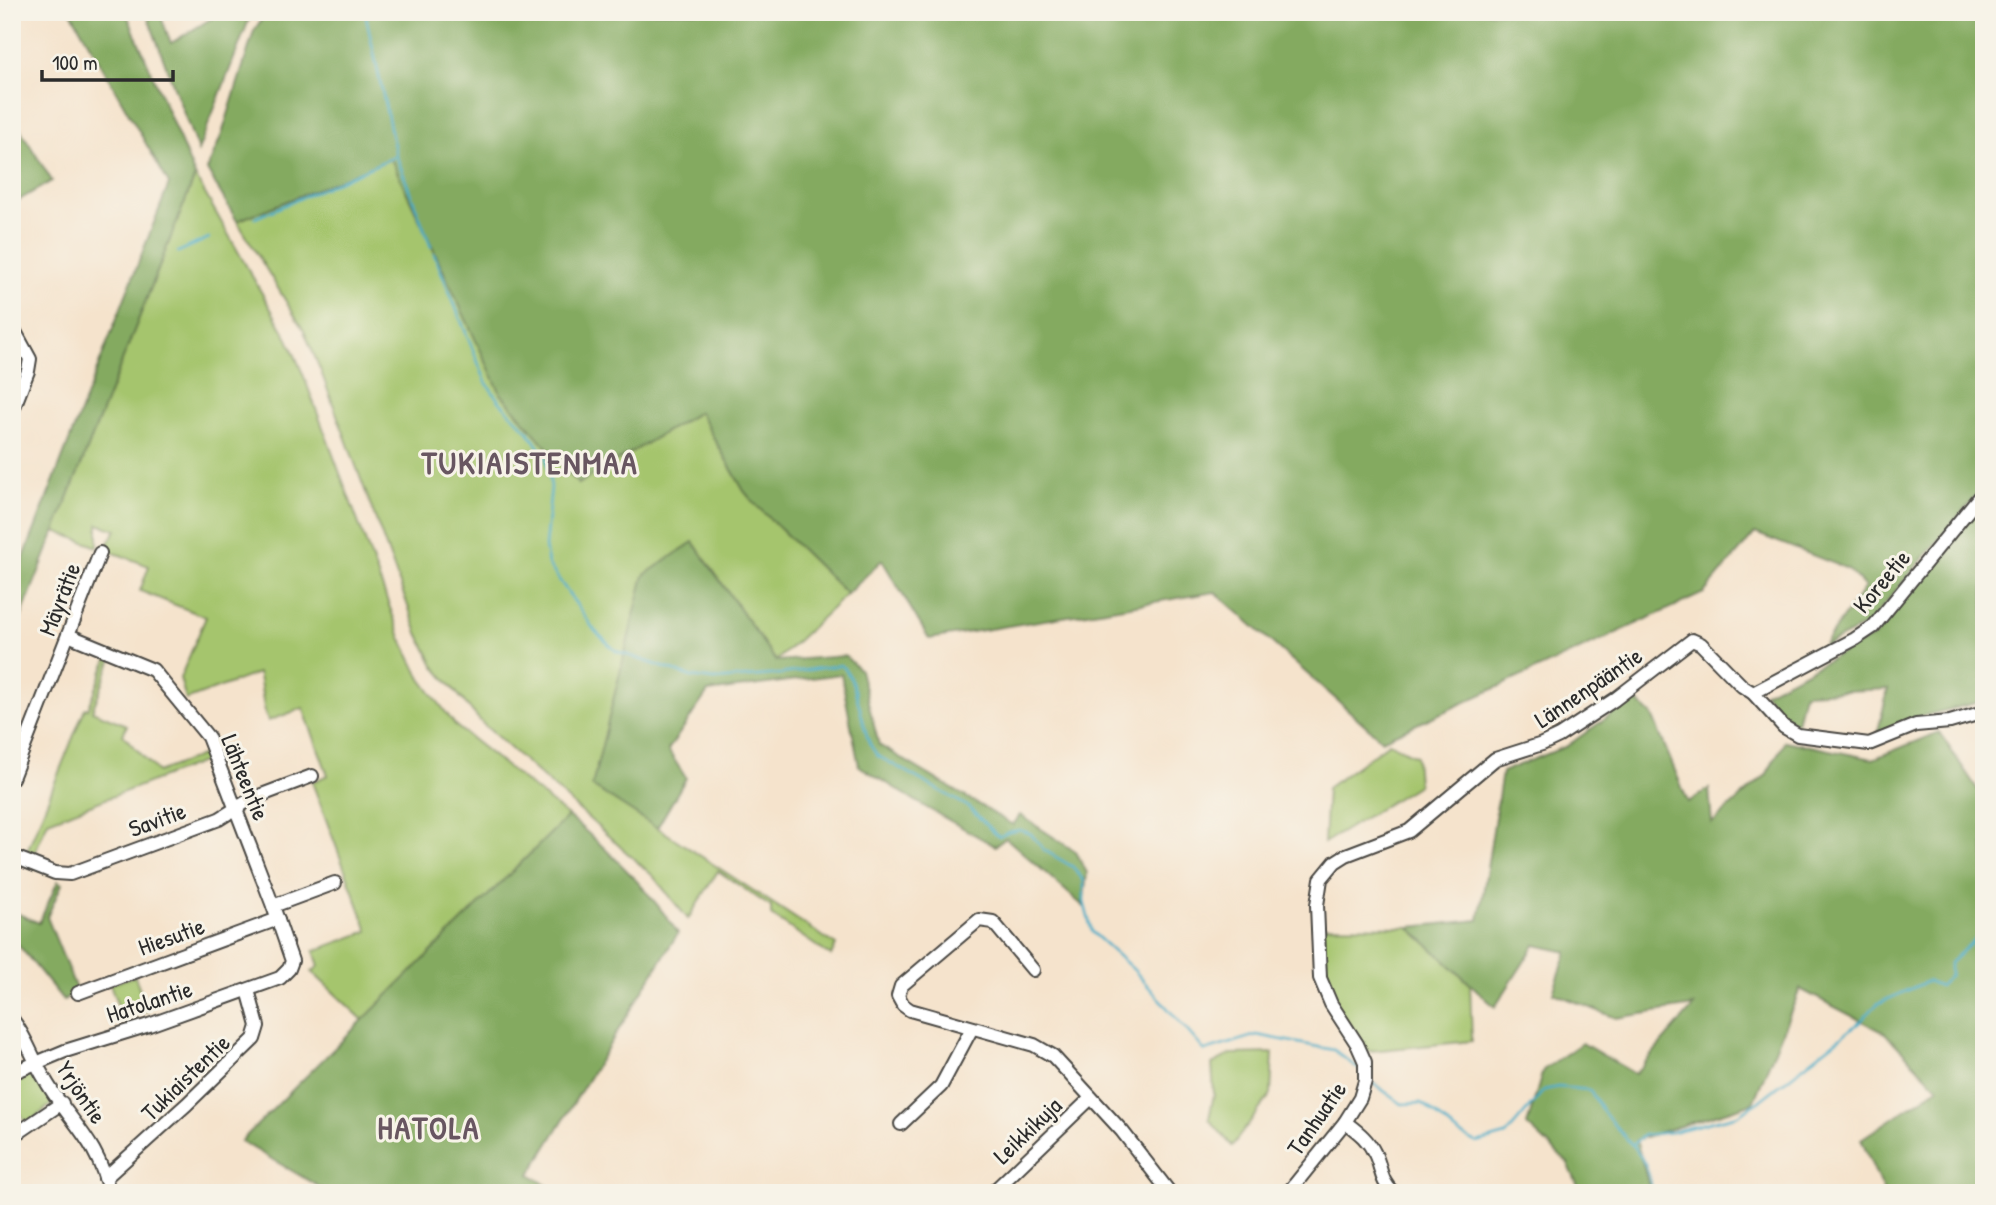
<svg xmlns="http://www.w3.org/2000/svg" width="1996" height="1205" font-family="'Patrick Hand',sans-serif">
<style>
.green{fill:#a5c56d;stroke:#68784c;stroke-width:2}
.forest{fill:#84aa60;stroke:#586a46;stroke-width:2}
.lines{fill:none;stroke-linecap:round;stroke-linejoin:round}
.stream{stroke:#48acc7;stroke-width:2.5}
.minor-casing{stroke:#494743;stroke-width:16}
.minor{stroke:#fff;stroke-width:12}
.labels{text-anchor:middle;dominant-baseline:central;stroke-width:6;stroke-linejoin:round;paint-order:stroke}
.street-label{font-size:24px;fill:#2b2b2b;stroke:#f7f3e8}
.district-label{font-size:32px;font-weight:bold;letter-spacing:2px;fill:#685661;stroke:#f7f3e8}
</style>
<rect width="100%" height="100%" fill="#f7f3e8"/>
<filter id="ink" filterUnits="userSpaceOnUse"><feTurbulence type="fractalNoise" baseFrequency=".0143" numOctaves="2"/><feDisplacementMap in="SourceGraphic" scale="14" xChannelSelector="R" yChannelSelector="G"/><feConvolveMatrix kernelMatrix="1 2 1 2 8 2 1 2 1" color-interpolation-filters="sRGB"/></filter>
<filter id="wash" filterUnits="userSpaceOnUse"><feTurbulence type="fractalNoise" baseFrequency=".00686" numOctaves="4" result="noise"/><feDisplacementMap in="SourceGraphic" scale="28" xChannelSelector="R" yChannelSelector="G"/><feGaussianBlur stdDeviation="1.57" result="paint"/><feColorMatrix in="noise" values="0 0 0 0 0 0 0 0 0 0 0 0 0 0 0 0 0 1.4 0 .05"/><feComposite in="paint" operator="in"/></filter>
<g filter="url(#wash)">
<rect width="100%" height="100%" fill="#f5e3cc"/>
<g class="green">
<polygon points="391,158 578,484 699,412 744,491 754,503 847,594 776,661 694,543 593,785 836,945 831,956 771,915 771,907 718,871 688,919 653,876 482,723 435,667 418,633 320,369 304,331 237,221"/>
<path d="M195,176l93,163 15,35 99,266 19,39 35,47 112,90 -204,205 -52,-49 7,-6 -5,-15 54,-20 -56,-149 16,-7 -25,-67 -35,13c-7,-16 -5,-32 -10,-48l-72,27 -6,-22 26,-61 -66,-26 9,-25 -45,-17 12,-19 -18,-6v23l-43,-16z"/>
<polygon points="108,658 112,659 92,711 127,725 123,735 158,772 211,752 213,758 48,821 32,859 25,856 85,708 88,709"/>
<polygon points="1389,743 1416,756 1418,785 1324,843 1327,788"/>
<polygon points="1317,926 1409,927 1470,984 1472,1041 1360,1052 1330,1002"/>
<polygon points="135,976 147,1011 122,1018 110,984"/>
<polygon points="1273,1053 1271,1094 1232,1146 1209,1119 1214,1094 1212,1064 1231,1054"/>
<polygon points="35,1071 52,1096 52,1104 27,1124 12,1101 12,1079"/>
</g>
<g class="forest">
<polygon points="71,12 126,12 195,176 12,640 12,588 169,184"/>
<polygon points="146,12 159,12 171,43 222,12 252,12 198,151"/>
<polygon points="266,12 1984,12 1984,486 1867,625 1822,647 1865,587 1848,569 1755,533 1704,593 1382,740 1215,592 929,639 882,560 847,594 754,503 744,491 699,412 578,484 501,394 391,159 237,221 207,170 222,134 254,31"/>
<polygon points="12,116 52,181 12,204"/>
<polygon points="1984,502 1984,701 1919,717 1877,735 1888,689 1804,693 1797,723 1792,723 1764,693 1875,636"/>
<polygon points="693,542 776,661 845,656 860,670 879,745 1013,825 1020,815 1076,852 1087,873 1083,906 1006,838 995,846 927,808 859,766 841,674 708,692 668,750 686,778 657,828 592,786 644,575"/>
<polygon points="1634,698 1652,715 1688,802 1709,789 1712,823 1766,775 1785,741 1873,759 1939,732 1978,790 1984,788 1984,1193 1884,1193 1861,1139 1938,1088 1885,1033 1800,989 1753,1103 1636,1140 1649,1186 1638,1193 1581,1193 1568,1163 1527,1125 1543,1070 1582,1043 1635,1074 1694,1006 1616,1018 1553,993 1567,952 1535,945 1495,1007 1409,927 1479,920 1502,772 1567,746"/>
<path d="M568,816c42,35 80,72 110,117l-148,241 19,13 -4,6h-215l-89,-52z"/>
<polygon points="58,881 62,884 47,917 78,994 63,1000 12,937 12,911 39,923"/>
</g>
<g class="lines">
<g class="stream">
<polyline points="365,12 396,155 431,247"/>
<polyline points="255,218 396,156"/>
<polyline points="178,252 209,238"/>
<path d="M434,254l52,128 13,19 28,29 19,28 5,29 -6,59 3,18 47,67 21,20 76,26 22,3 67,-6 60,-9c15,11 21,59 28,77 2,5 6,10 9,14l89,50 32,31 10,-5 11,-2 11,4 13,16 29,17 11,14v21l8,30 42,38 71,81 52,-16 77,15 27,21"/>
<path d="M1373,1083l29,21 19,-1 6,4 32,27 18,9 29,-8 38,-45 14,-3 32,3c6,10 11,20 18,28 22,26 41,38 44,75"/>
<polyline points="1633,1144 1644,1135 1672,1132 1738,1115 1758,1102 1860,1022 1877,1004 1928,981 1940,986 1950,975 1950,963 1984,931"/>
</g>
</g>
</g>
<g filter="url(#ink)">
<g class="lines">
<defs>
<g id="minor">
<polyline points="12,326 30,359 28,371 12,412"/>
<polyline points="1753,693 1855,639 1873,627 1984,491"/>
<polyline points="12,778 100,553"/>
<polyline points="12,856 55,873 70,874 219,819 251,799 312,776"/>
<polyline points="273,906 335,883"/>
<polyline points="1033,970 993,922 979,920 901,986 898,996 903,1005 910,1010 1034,1045 1053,1056 1122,1131 1170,1193"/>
<polyline points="78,993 278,919"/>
<path d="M12,1019c14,18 20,38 31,57 23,43 56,64 66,117"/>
<polyline points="12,1073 65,1051 149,1025 280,978 289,969 292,961 273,906 208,737 153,670 68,635"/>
<path d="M1345,1122c13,10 23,17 30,32 7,14 5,28 19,39"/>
<polyline points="901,1124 941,1086 972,1028"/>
<polyline points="12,1137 62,1103"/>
<polyline points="105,1178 187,1104 254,1039 258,1026 248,990"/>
<polyline points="992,1193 1091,1098"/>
<polyline points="1288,1193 1345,1122 1360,1098 1365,1081 1365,1062 1357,1044 1331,1004 1320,978 1317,905 1321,879 1335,862 1346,855 1409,831 1495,759 1542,744 1559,736 1614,700 1692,640 1701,644 1742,686 1753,693 1784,727 1798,735 1869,744 1916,725 1950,722 1984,712"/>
</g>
</defs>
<use href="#minor" class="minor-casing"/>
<use href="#minor" class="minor"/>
</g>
</g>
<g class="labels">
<g class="street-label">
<text transform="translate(1881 581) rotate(-50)">Koreetie</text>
<text transform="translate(59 599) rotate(-69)">Mäyrätie</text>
<text transform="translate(1588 687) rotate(-34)">Lännenpääntie</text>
<text transform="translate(246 777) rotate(68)">Lähteentie</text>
<text transform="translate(157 819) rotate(-20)">Savitie</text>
<text transform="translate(171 936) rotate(-20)">Hiesutie</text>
<text transform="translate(149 1001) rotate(-18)">Hatolantie</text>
<text transform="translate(185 1077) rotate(-44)">Tukiaistentie</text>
<text transform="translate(82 1092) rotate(56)">Yrjöntie</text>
<text transform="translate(1316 1118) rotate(-55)">Tanhuatie</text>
<text transform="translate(1027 1130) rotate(-44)">Leikkikuja</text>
</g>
<g class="district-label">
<text x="530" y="462">TUKIAISTENMAA</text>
<text x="429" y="1127">HATOLA</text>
</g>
</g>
<rect width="1996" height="1205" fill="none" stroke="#f7f3e8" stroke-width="42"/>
<path d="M42 70v10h131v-10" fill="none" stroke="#2b2b2b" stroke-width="3.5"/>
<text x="52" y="70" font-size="21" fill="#2b2b2b" stroke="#f7f3e8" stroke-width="5" paint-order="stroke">100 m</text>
</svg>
